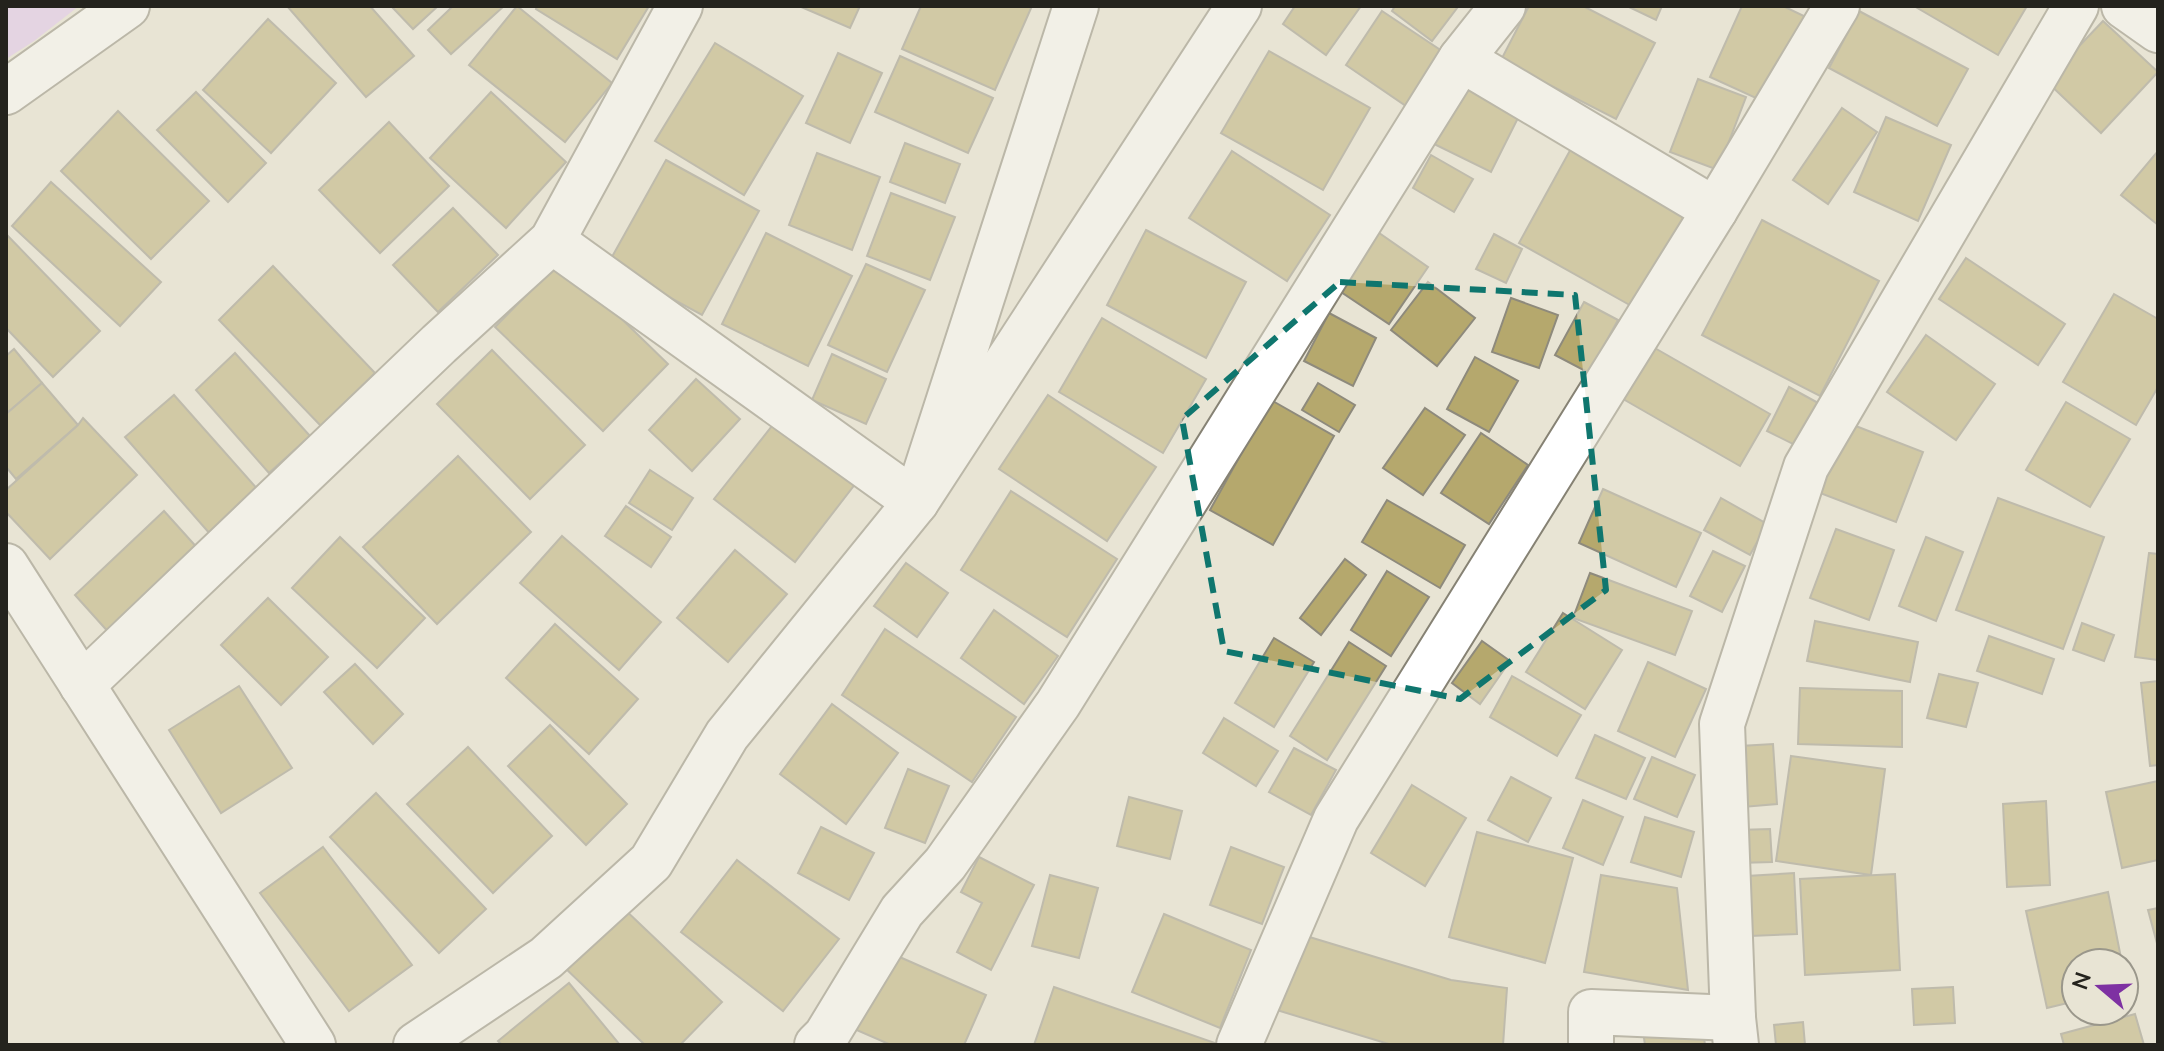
<svg xmlns="http://www.w3.org/2000/svg" width="2164" height="1051" font-family="'Nunito Sans',sans-serif">
<style>
.green{fill:#e0c0f4}
.building{fill:#b5a86d;stroke:#8e8a7c;stroke-width:2}
.lines{fill:none;stroke-linecap:round;stroke-linejoin:round}
.street-casing{stroke:#868274;stroke-width:48}
.secondary-casing{stroke:#868274;stroke-width:48}
.street{stroke:#fff;stroke-width:44}
.secondary{stroke:#fff;stroke-width:44}
.marked{fill:none;stroke:#0f766e;stroke-width:6;stroke-dasharray:16 10;stroke-linejoin:round}
</style>
<rect width="100%" height="100%" fill="#e8e4d4"/>
<polygon class="green" points="6,6 79,6 34,41 6,59"/>
<g class="building">
<polygon points="287,6 370,6 414,56 366,97"/>
<polygon points="391,6 438,6 413,29"/>
<polygon points="453,6 504,6 451,54 428,30"/>
<polygon points="517,6 612,83 565,142 469,65"/>
<polygon points="537,6 649,6 617,59 536,9"/>
<polygon points="799,6 860,6 850,28"/>
<polygon points="921,6 1032,6 995,90 902,49"/>
<polygon points="1295,6 1361,6 1326,55 1283,24"/>
<polygon points="1395,6 1455,6 1457,8 1432,41 1392,11"/>
<polygon points="1529,6 1583,6 1655,43 1616,119 1501,60"/>
<polygon points="1627,6 1662,6 1656,20"/>
<polygon points="1742,6 1783,6 1808,18 1769,104 1710,77"/>
<polygon points="1914,6 2027,6 1998,55"/>
<polygon points="1382,11 1442,51 1406,106 1346,65"/>
<polygon points="1859,11 1968,69 1937,126 1829,68"/>
<polygon points="268,19 336,83 271,153 203,90"/>
<polygon points="2103,21 2158,72 2101,133 2046,81"/>
<polygon points="715,43 803,96 744,195 655,141"/>
<polygon points="1269,51 1370,108 1323,190 1221,133"/>
<polygon points="838,53 882,73 850,143 806,123"/>
<polygon points="900,56 993,98 968,153 875,112"/>
<polygon points="1459,79 1522,110 1491,172 1430,142"/>
<polygon points="1698,79 1746,97 1718,170 1670,152"/>
<polygon points="196,92 266,163 228,202 157,130"/>
<polygon points="491,92 566,162 506,228 430,158"/>
<polygon points="1842,108 1877,132 1828,204 1793,180"/>
<polygon points="118,111 209,201 151,259 61,171"/>
<polygon points="1886,117 1951,145 1918,221 1854,192"/>
<polygon points="389,122 449,186 380,253 319,190"/>
<polygon points="905,143 960,164 945,203 890,182"/>
<polygon points="1573,145 1690,210 1635,308 1519,243"/>
<polygon points="1232,151 1330,215 1287,281 1189,218"/>
<polygon points="2158,151 2158,225 2121,195"/>
<polygon points="817,153 880,177 852,250 789,225"/>
<polygon points="1431,155 1473,179 1454,212 1413,188"/>
<polygon points="666,160 759,211 702,315 608,264"/>
<polygon points="51,182 161,282 120,326 12,226"/>
<polygon points="891,193 955,217 930,280 867,256"/>
<polygon points="453,208 498,255 438,312 393,265"/>
<polygon points="1762,220 1879,281 1820,396 1702,335"/>
<polygon points="1372,228 1428,267 1389,324 1332,286"/>
<polygon points="1146,230 1246,282 1206,358 1107,305"/>
<polygon points="766,233 852,276 808,366 722,324"/>
<polygon points="6,234 100,331 53,377 6,328"/>
<polygon points="1494,234 1522,249 1506,283 1476,269"/>
<polygon points="1966,258 2065,324 2038,365 1939,299"/>
<polygon points="561,260 668,364 603,431 495,327"/>
<polygon points="866,264 925,290 887,372 828,345"/>
<polygon points="273,266 375,373 321,426 219,320"/>
<polygon points="1428,282 1475,318 1437,366 1391,330"/>
<polygon points="2114,294 2158,319 2158,387 2136,425 2063,382"/>
<polygon points="1511,298 1558,315 1539,368 1492,352"/>
<polygon points="1584,302 1618,320 1589,373 1555,355"/>
<polygon points="1329,313 1376,338 1353,386 1304,361"/>
<polygon points="1102,318 1206,379 1163,453 1059,392"/>
<polygon points="1926,335 1995,384 1956,440 1887,392"/>
<polygon points="1646,343 1770,414 1740,466 1616,395"/>
<polygon points="14,349 42,383 6,414 6,356"/>
<polygon points="492,350 585,445 530,499 437,404"/>
<polygon points="235,353 310,436 269,473 196,390"/>
<polygon points="832,354 886,379 866,424 812,400"/>
<polygon points="1475,357 1518,381 1489,432 1447,409"/>
<polygon points="696,379 740,419 692,471 649,430"/>
<polygon points="42,383 78,425 16,479 6,467 6,414"/>
<polygon points="1318,383 1355,405 1339,432 1302,410"/>
<polygon points="1789,387 1820,404 1799,447 1767,431"/>
<polygon points="174,395 260,492 211,535 125,437"/>
<polygon points="1048,395 1156,467 1107,541 999,469"/>
<polygon points="1271,400 1334,436 1273,545 1210,510"/>
<polygon points="2066,402 2130,439 2090,507 2026,470"/>
<polygon points="1425,408 1465,435 1423,495 1383,468"/>
<polygon points="83,418 137,475 50,559 6,512 6,490 78,425"/>
<polygon points="776,421 856,483 795,562 714,499"/>
<polygon points="1848,423 1923,452 1896,522 1820,493"/>
<polygon points="1481,433 1528,465 1489,524 1441,493"/>
<polygon points="458,456 531,532 437,624 363,547"/>
<polygon points="650,470 693,498 672,530 629,503"/>
<polygon points="1603,489 1701,533 1676,587 1579,543"/>
<polygon points="1011,491 1117,559 1067,637 961,570"/>
<polygon points="1721,498 1767,524 1750,555 1704,530"/>
<polygon points="1998,498 2104,537 2063,649 1956,610"/>
<polygon points="1387,500 1465,545 1440,588 1362,542"/>
<polygon points="626,506 671,537 651,567 605,536"/>
<polygon points="164,511 201,552 111,635 75,595"/>
<polygon points="1836,529 1894,550 1869,620 1810,598"/>
<polygon points="562,536 661,622 619,670 520,583"/>
<polygon points="340,537 425,618 377,668 292,588"/>
<polygon points="1926,537 1963,552 1936,621 1899,606"/>
<polygon points="735,550 787,594 728,662 677,618"/>
<polygon points="1713,551 1745,566 1722,612 1690,596"/>
<polygon points="2149,553 2158,554 2158,660 2135,657"/>
<polygon points="1345,559 1366,575 1321,635 1300,618"/>
<polygon points="906,563 948,593 917,637 874,606"/>
<polygon points="1387,571 1429,597 1391,656 1351,630"/>
<polygon points="1590,573 1692,611 1675,655 1573,618"/>
<polygon points="268,598 328,657 281,705 221,645"/>
<polygon points="994,610 1058,656 1024,704 961,658"/>
<polygon points="1563,613 1622,650 1585,709 1526,672"/>
<polygon points="1815,621 1918,642 1910,682 1807,661"/>
<polygon points="2082,623 2114,635 2104,661 2073,650"/>
<polygon points="555,624 638,699 589,754 506,678"/>
<polygon points="885,629 1016,717 972,782 842,695"/>
<polygon points="1989,636 2054,659 2042,694 1977,671"/>
<polygon points="1274,638 1314,662 1274,727 1235,703"/>
<polygon points="1482,641 1510,661 1480,704 1452,683"/>
<polygon points="1349,642 1386,666 1327,760 1290,736"/>
<polygon points="1648,662 1706,689 1675,757 1618,731"/>
<polygon points="355,664 403,714 373,744 324,692"/>
<polygon points="1939,674 1978,683 1966,727 1927,718"/>
<polygon points="1512,676 1581,715 1557,756 1490,717"/>
<polygon points="2158,681 2158,765 2150,766 2141,683"/>
<polygon points="239,686 292,768 221,813 169,730"/>
<polygon points="1800,688 1902,691 1902,747 1798,744"/>
<polygon points="832,704 898,753 846,824 780,774"/>
<polygon points="1224,718 1278,751 1256,786 1203,753"/>
<polygon points="550,725 627,804 586,845 508,766"/>
<polygon points="1595,735 1645,758 1626,799 1576,778"/>
<polygon points="1773,744 1777,804 1743,807 1740,746"/>
<polygon points="468,747 552,836 493,893 407,804"/>
<polygon points="1294,748 1336,770 1311,815 1269,792"/>
<polygon points="1791,756 1885,769 1871,875 1776,861"/>
<polygon points="1652,757 1695,775 1677,817 1634,799"/>
<polygon points="908,769 949,786 925,843 885,828"/>
<polygon points="1511,777 1551,798 1528,842 1488,820"/>
<polygon points="2158,781 2158,860 2122,868 2106,792"/>
<polygon points="1412,785 1466,818 1425,886 1371,853"/>
<polygon points="376,793 486,909 439,953 330,837"/>
<polygon points="1129,797 1182,811 1170,859 1117,846"/>
<polygon points="1583,800 1623,817 1603,865 1563,848"/>
<polygon points="2046,801 2050,885 2007,887 2003,804"/>
<polygon points="1645,817 1694,832 1681,877 1631,862"/>
<polygon points="821,827 874,853 849,900 798,873"/>
<polygon points="1770,829 1772,862 1738,863 1737,830"/>
<polygon points="1477,832 1573,858 1545,963 1449,937"/>
<polygon points="323,847 412,965 349,1011 260,893"/>
<polygon points="1231,847 1284,867 1262,924 1210,905"/>
<polygon points="979,857 1034,885 991,970 957,952 982,903 961,892"/>
<polygon points="737,860 839,939 783,1011 681,932"/>
<polygon points="1794,873 1797,934 1750,936 1747,876"/>
<polygon points="1895,874 1900,970 1805,975 1800,879"/>
<polygon points="1050,875 1098,888 1079,958 1032,946"/>
<polygon points="1601,875 1677,888 1688,990 1584,972"/>
<polygon points="2108,892 2122,963 2076,963 2076,1001 2047,1008 2026,911"/>
<polygon points="620,905 722,1002 680,1045 645,1045 562,965"/>
<polygon points="2158,908 2158,947 2148,910"/>
<polygon points="1164,914 1251,950 1220,1028 1132,992"/>
<polygon points="1293,932 1451,980 1507,988 1503,1045 1392,1045 1270,1008"/>
<polygon points="886,951 986,995 964,1045 891,1045 852,1028"/>
<polygon points="569,983 620,1045 502,1045 498,1041"/>
<polygon points="1054,987 1215,1043 1214,1045 1034,1045"/>
<polygon points="1953,987 1955,1023 1914,1025 1912,989"/>
<polygon points="2135,1014 2144,1045 2064,1045 2061,1034"/>
<polygon points="1803,1022 1805,1045 1776,1045 1774,1025"/>
<polygon points="1702,1023 1705,1045 1645,1045 1643,1031"/>
</g>
<g class="lines">
<defs>
<g id="street">
<polyline points="2124,6 2158,30"/>
<polyline points="1461,59 1715,210"/>
<polyline points="552,241 916,502 1076,6"/>
<polyline points="6,566 313,1045"/>
<polyline points="82,685 439,344 552,241 680,6"/>
<polyline points="817,1045 826,1036 902,911 945,864 1058,704 1461,59 1503,6"/>
<polyline points="1239,1045 1336,819 1715,210 1837,6"/>
<polyline points="1591,1045 1591,1012 1733,1018"/>
<polyline points="1736,1045 1733,1018 1722,724 1806,467 2076,6"/>
</g>
<g id="secondary">
<polyline points="6,92 127,6"/>
<polyline points="416,1045 546,958 651,862 727,735 916,502 1239,6"/>
</g>
</defs>
<use href="#street" class="street-casing"/>
<use href="#secondary" class="secondary-casing"/>
<use href="#street" class="street"/>
<use href="#secondary" class="secondary"/>
</g>
<path d="M0 0H2164V1051H0ZM1340,282l235,13 31,295 -146,109 -236,-48 -42,-232z" fill="#e8e4d4" fill-opacity=".55" fill-rule="evenodd"/>
<path class="marked" d="M1340,282l235,13 31,295 -146,109 -236,-48 -42,-232z"/>
<rect width="2164" height="1051" fill="none" stroke="#24231d" stroke-width="16"/>
<g transform="translate(2100 987) rotate(289)"><circle r="38" fill="#e8e4d4" stroke="#9a978b" stroke-width="2"/>
<path d="M0-6L14 30L0 20L-14 30Z" fill="#7e31a2"/>
<text y="-12" font-size="22" font-weight="bold" text-anchor="middle" fill="#24231d">N</text>
</g>
</svg>
